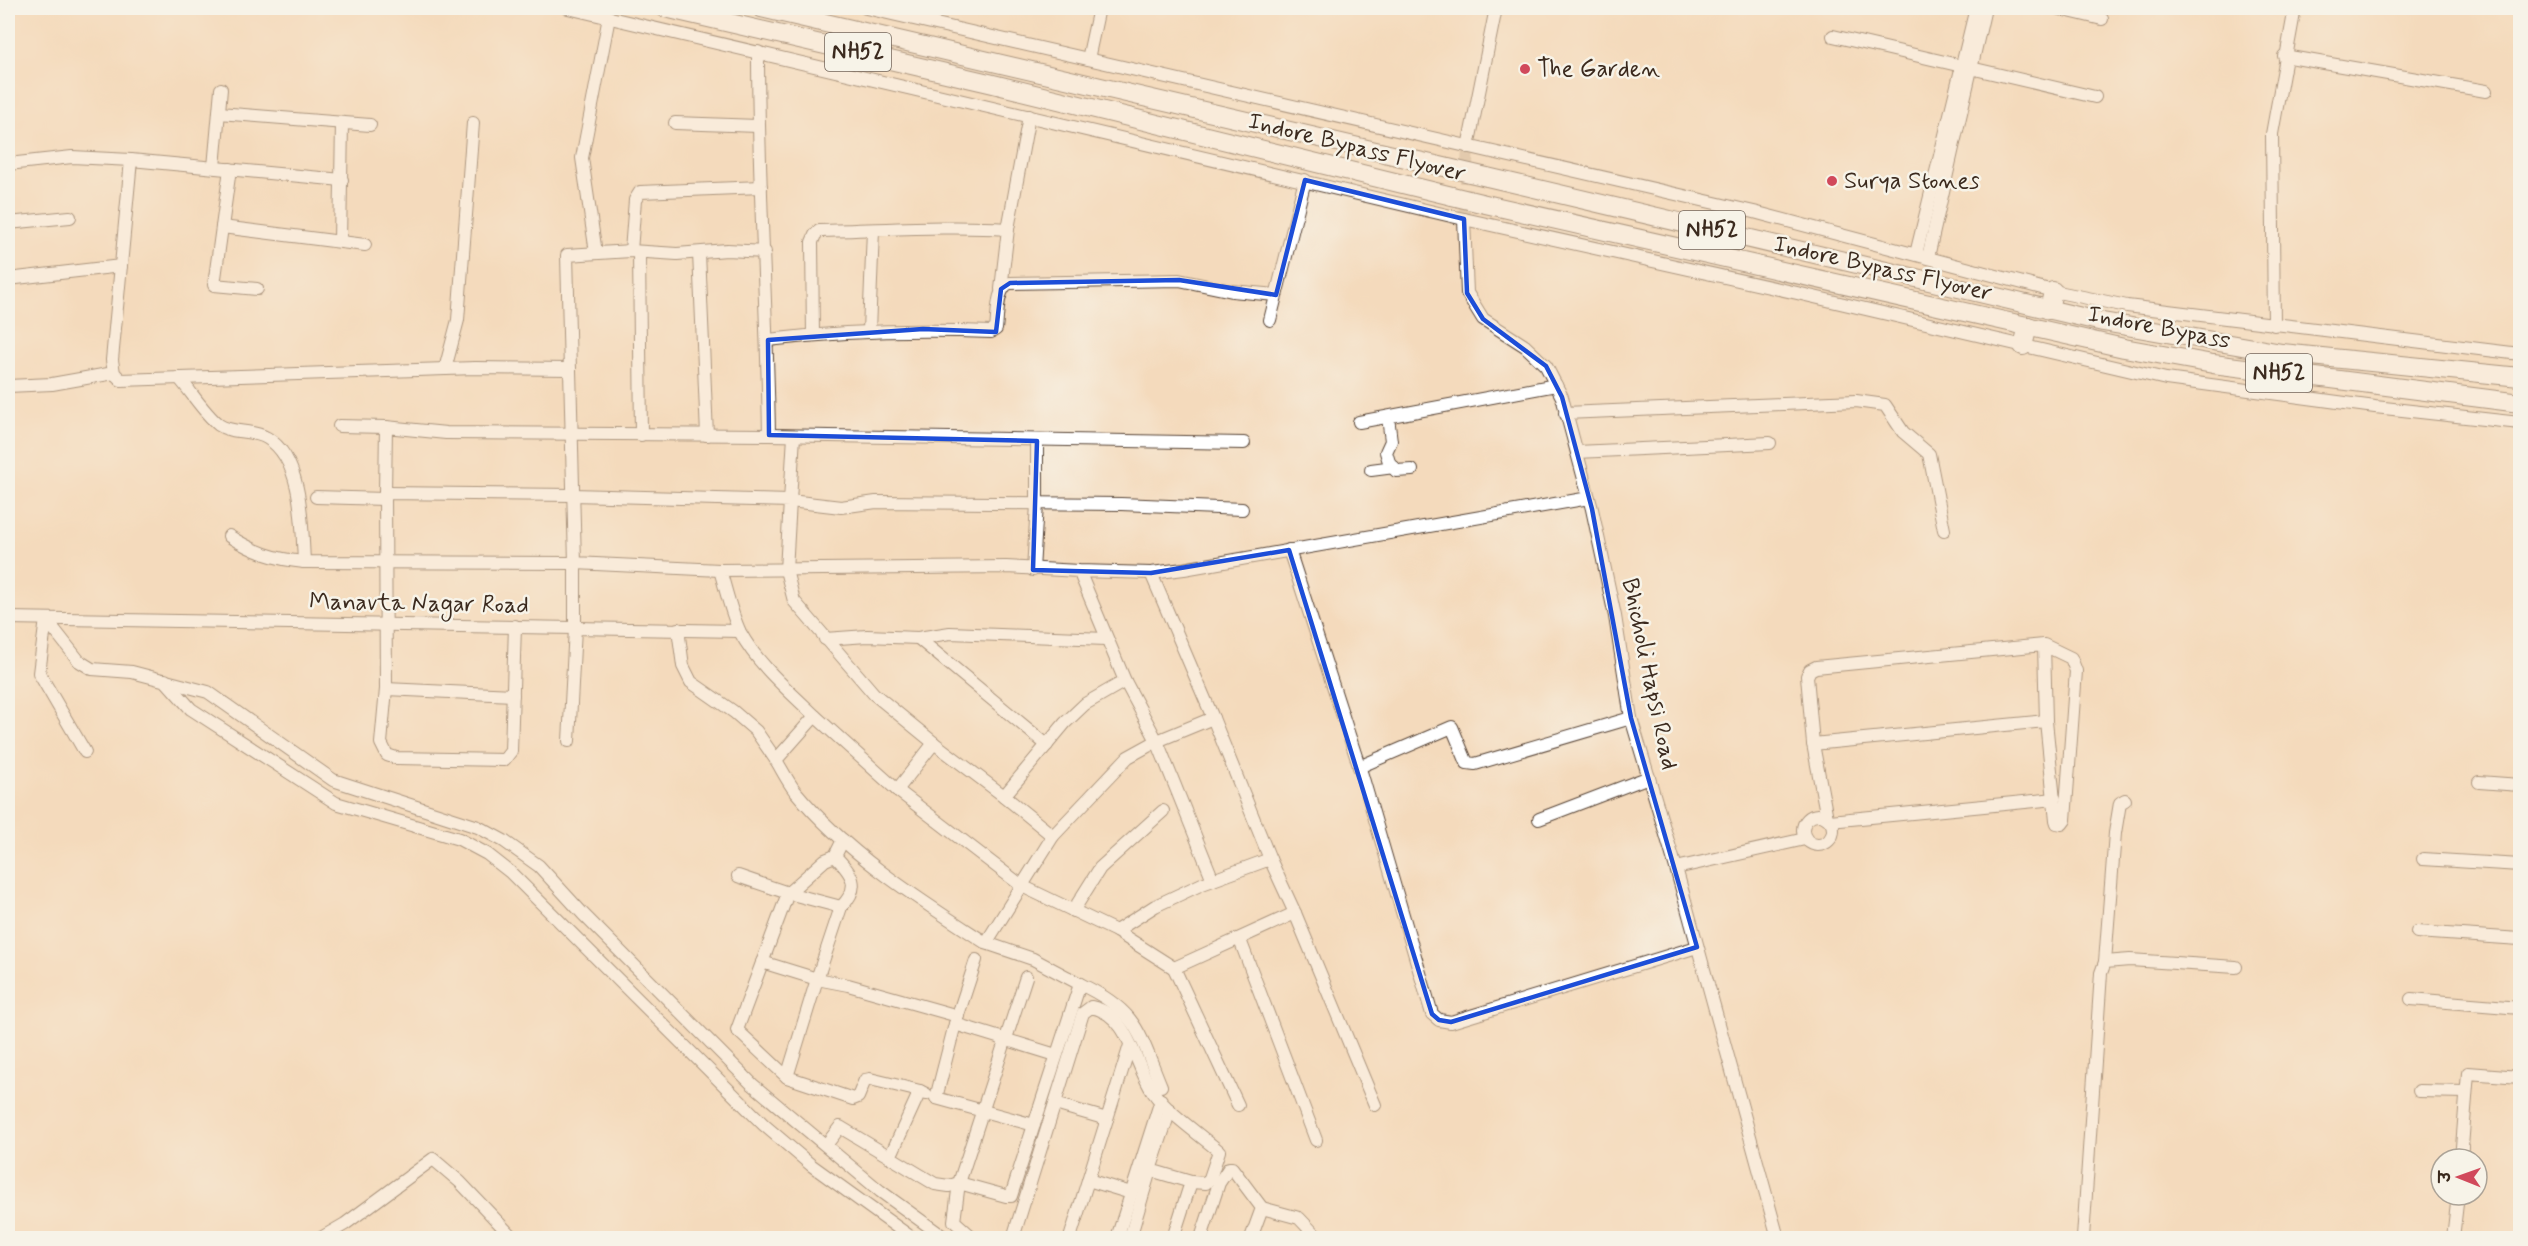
<svg xmlns="http://www.w3.org/2000/svg" width="2528" height="1246" font-family="Mynerve,'Playpen Sans Deva',sans-serif">
<style>
.lines{fill:none;stroke-linecap:round;stroke-linejoin:round}
.minor-tunnel{stroke:#cfb79c;stroke-width:12;stroke-dasharray:12 6;stroke-linecap:butt}
.minor-casing{stroke:#574436;stroke-width:14}
.highway-casing{stroke:#574436;stroke-width:20}
.minor{stroke:#fff;stroke-width:12}
.highway{stroke:#fff;stroke-width:18}
.highway-bridge-casing{stroke:#574436;stroke-width:20;stroke-linecap:butt}
.highway-bridge{stroke:#fff;stroke-width:18}
.marked{fill:none;stroke:#1d4ed8;stroke-width:4.5;stroke-linejoin:round}
.poi-dot{fill:#d1495b;stroke:#f7f3e8;stroke-width:2}
.labels{text-anchor:middle;dominant-baseline:central;stroke-width:5;stroke-linejoin:round;paint-order:stroke}
.shield{fill:#f7f3e8;stroke:#73665b;stroke-width:1.5}
.shield-label{font-size:22px;font-weight:bold;fill:#3b2a1e}
.poi-label{font-size:24px;fill:#3b2a1e;stroke:#f7f3e8;text-anchor:start}
.street-label{font-size:24px;fill:#3b2a1e;stroke:#f7f3e8}
</style>
<rect width="100%" height="100%" fill="#f7f3e8"/>
<filter id="ink" filterUnits="userSpaceOnUse"><feTurbulence type="fractalNoise" baseFrequency=".0167" numOctaves="2"/><feDisplacementMap in="SourceGraphic" scale="12" xChannelSelector="R" yChannelSelector="G"/><feConvolveMatrix kernelMatrix="1 2 1 2 8 2 1 2 1" color-interpolation-filters="sRGB"/></filter>
<filter id="wash" filterUnits="userSpaceOnUse"><feTurbulence type="fractalNoise" baseFrequency=".008" numOctaves="4" result="noise"/><feDisplacementMap in="SourceGraphic" scale="24" xChannelSelector="R" yChannelSelector="G"/><feGaussianBlur stdDeviation="1.35" result="paint"/><feColorMatrix in="noise" values="0 0 0 0 0 0 0 0 0 0 0 0 0 0 0 0 0 1.4 0 .05"/><feComposite in="paint" operator="in"/></filter>
<g filter="url(#wash)">
<rect width="100%" height="100%" fill="#f4dabc"/>
</g>
<g filter="url(#ink)">
<g class="lines">
<polyline class="minor-tunnel" points="1464,219 1468,147"/>
<defs>
<g id="minor">
<polyline points="568,8 1464,219 1797,293 2166,379 2375,407 2520,423"/>
<polyline points="866,8 1754,212 2053,291 2127,306 2520,354"/>
<polyline points="2056,8 2102,19"/>
<polyline points="1833,36 2095,97"/>
<path d="M758,52c0,128 9,255 11,383"/>
<polyline points="2284,56 2486,91"/>
<polyline points="1088,59 1099,8"/>
<polyline points="219,113 370,125"/>
<polyline points="675,123 758,126"/>
<polyline points="1468,147 1496,8"/>
<polyline points="131,160 112,360 114,373 121,380 475,368 570,369"/>
<polyline points="8,164 72,157 131,160 342,180"/>
<polyline points="214,167 221,89"/>
<polyline points="230,169 214,285 257,289"/>
<polyline points="1464,219 1467,293 1483,319 1525,346 1546,366 1562,397 1592,509 1615,616 1631,718 1676,868 1778,1238"/>
<polyline points="8,223 70,217"/>
<polyline points="222,227 365,245"/>
<polyline points="340,241 342,123"/>
<polyline points="631,251 635,200 640,192 761,187"/>
<polyline points="639,252 641,435"/>
<polyline points="596,253 582,158 609,17"/>
<polyline points="699,253 707,435"/>
<polyline points="1916,254 1976,8"/>
<polyline points="1928,257 1985,8"/>
<polyline points="8,279 121,266"/>
<polyline points="1001,289 1008,229 1029,116"/>
<polyline points="1270,320 1305,180"/>
<polyline points="2274,325 2272,134 2295,8"/>
<polyline points="869,331 873,230"/>
<path d="M813,335l-1,-93 3,-7 4,-4c63,-1 126,-6 189,-2"/>
<path d="M768,340c74,-9 148,-11 223,-8l5,-3c2,-13 0,-42 14,-46l169,-3 53,11 44,4"/>
<polyline points="445,369 458,320 473,123"/>
<path d="M180,379c12,14 24,34 39,46 13,9 33,4 48,13 36,21 35,88 37,124"/>
<polyline points="8,386 52,384 114,373"/>
<polyline points="1565,413 1856,401 1885,405 1903,432 1929,454 1944,530"/>
<polyline points="1388,417 1391,441 1386,452 1389,462 1396,471 1412,470"/>
<polyline points="1359,422 1556,385"/>
<polyline points="339,426 386,427"/>
<polyline points="794,436 790,501 841,507 876,502 1121,504 1242,509"/>
<polyline points="1577,452 1770,443"/>
<polyline points="1371,470 1394,467"/>
<polyline points="385,493 386,427 446,433 769,435 1244,443"/>
<polyline points="316,497 385,499"/>
<polyline points="1289,550 1362,775 1432,1014 1439,1020 1451,1022 1697,947"/>
<polyline points="720,570 575,563 567,255 631,251 677,254 727,250 765,252"/>
<polyline points="1033,570 1037,504 1037,441"/>
<path d="M1079,571l-73,-4 -286,3c6,20 11,43 20,62 18,33 48,58 75,84l-39,44c6,10 12,22 19,31 53,64 123,108 191,152l67,-107 -49,-40 61,-73 20,-19 40,-23 -46,-110 72,2 33,-4 405,-71"/>
<polyline points="1151,573 1213,718 1157,741 1213,880"/>
<path d="M8,618l567,10v-65l-271,-1c-30,-3 -50,-10 -75,-26"/>
<polyline points="46,619 79,661 92,669 132,672 208,692 333,780 478,827 504,841 539,866 583,914 752,1084 880,1191 945,1238"/>
<polyline points="46,619 39,673 85,752"/>
<polyline points="515,626 511,751 504,760 396,758 387,755 381,743 386,689 385,493 573,495 790,501 786,570 794,601 874,694 934,743 1004,796"/>
<polyline points="678,629 683,666 691,682 734,712 756,731 776,760"/>
<polyline points="918,638 1047,745"/>
<polyline points="825,639 867,636 918,638 950,633 1106,639"/>
<polyline points="165,680 191,709 336,803 459,839 487,854 510,872 764,1125 811,1165 912,1238"/>
<polyline points="386,689 513,695"/>
<polyline points="815,716 897,790 934,743"/>
<polyline points="1213,718 1270,859"/>
<polyline points="569,741 575,628 739,631"/>
<polyline points="1813,744 2046,721"/>
<polyline points="1359,767 1452,727 1467,763 1475,764 1631,718"/>
<polyline points="2479,782 2520,785"/>
<polyline points="897,790 1022,886 1116,931 1155,906 1202,884 1270,859 1295,913 1375,1105"/>
<circle cx="1818" cy="830" r="15"/>
<polyline points="1827,818 1813,744 1807,676 1810,670 1816,667 2044,645 2046,721 2056,820 2057,823 2062,824 2065,820 2076,671 2071,658 2044,645"/>
<polyline points="1539,819 1649,777"/>
<polyline points="1830,821 2055,799"/>
<polyline points="1053,836 1128,757 1157,741 1125,681"/>
<polyline points="2423,859 2520,865"/>
<polyline points="1676,868 1805,839"/>
<polyline points="738,876 788,893 841,907"/>
<polyline points="1073,911 1100,868 1163,811"/>
<polyline points="1116,931 1174,968"/>
<polyline points="2417,932 2520,939"/>
<polyline points="1240,940 1316,1140"/>
<polyline points="976,960 955,1024 936,1098 1034,1125 1080,984 1033,959 986,943"/>
<path d="M762,962l55,17 24,-72c21,-21 11,-33 -6,-51l8,-16"/>
<polyline points="2105,962 2115,833 2120,803 2125,800"/>
<path d="M1080,984c57,27 58,46 81,102"/>
<polyline points="2411,999 2520,1008"/>
<polyline points="955,1024 1056,1055"/>
<polyline points="787,1077 737,1030 788,893 825,860 835,856"/>
<polyline points="920,1091 870,1079 865,1080 858,1097 853,1099 787,1077 817,979 848,985 958,1016"/>
<polyline points="2419,1091 2466,1092"/>
<polyline points="926,1094 920,1091 890,1157 935,1184 949,1186 959,1183 1006,1196 1011,1196 1034,1125"/>
<polyline points="1055,1104 1107,1119"/>
<polyline points="1238,1105 1174,968 1295,913"/>
<polyline points="1170,1110 1150,1170 1191,1182 1173,1238"/>
<polyline points="826,1145 840,1127 890,1157"/>
<polyline points="2461,1159 2468,1073 2520,1077"/>
<polyline points="1088,1180 1131,1193"/>
<polyline points="1262,1208 1299,1218 1318,1238"/>
<polyline points="321,1238 345,1224 433,1159 460,1182 513,1238"/>
<polyline points="973,1238 954,1221 959,1183 1026,977"/>
<path d="M1013,1238l70,-225 8,-6c39,7 43,58 62,85 15,21 46,42 66,59l-9,27 -4,5 -15,-1"/>
<polyline points="1070,1238 1130,1045"/>
<polyline points="1117,1238 1161,1100"/>
<polyline points="1130,1238 1150,1170"/>
<polyline points="1201,1238 1219,1183 1229,1168 1232,1168 1262,1208 1251,1238"/>
<polyline points="2083,1238 2101,973 2105,962 2130,960 2236,967"/>
<polyline points="2453,1238 2458,1195"/>
</g>
<g id="highway">
<polyline points="665,8 989,83 1452,196"/>
<polyline points="761,8 1457,170"/>
<polyline points="1487,177 2103,322 2282,353 2520,377"/>
<polyline points="1481,203 2124,348 2213,364 2520,403"/>
<polyline points="2049,310 2053,291"/>
<polyline points="2023,346 2028,326"/>
</g>
</defs>
<use href="#minor" class="minor-casing"/>
<use href="#highway" class="highway-casing"/>
<use href="#minor" class="minor"/>
<use href="#highway" class="highway"/>
<defs>
<g id="highway-bridge">
<polyline points="1457,170 1487,177"/>
<polyline points="1452,196 1481,203"/>
</g>
</defs>
<use href="#highway-bridge" class="highway-bridge-casing"/>
<use href="#highway-bridge" class="highway-bridge"/>
</g>
</g>
<path d="M0 0H2528V1246H0ZM1305,180l159,39 3,74 16,26 63,47 16,31 30,112 39,209 66,229 -246,75 -12,-2 -7,-6 -143,-464 -138,23 -118,-3 4,-129 -268,-6 -1,-95 155,-11 73,3 5,-43 9,-6 169,-3 97,15z" fill="#f4dabc" fill-opacity=".55" fill-rule="evenodd"/>
<path class="marked" d="M1305,180l159,39 3,74 16,26 63,47 16,31 30,112 39,209 66,229 -246,75 -12,-2 -7,-6 -143,-464 -138,23 -118,-3 4,-129 -268,-6 -1,-95 155,-11 73,3 5,-43 9,-6 169,-3 97,15z"/>
<g class="poi-dot">
<circle cx="1525" cy="69" r="6"/>
<circle cx="1832" cy="181" r="6"/>
</g>
<g class="labels">
<g class="shield">
<rect x="825" y="33" width="66" height="38" rx="4.5"/>
<rect x="1679" y="211" width="66" height="38" rx="4.5"/>
<rect x="2246" y="354" width="66" height="38" rx="4.5"/>
</g>
<g class="shield-label">
<text x="858" y="52">NH52</text>
<text x="1712" y="230">NH52</text>
<text x="2279" y="373">NH52</text>
</g>
<g class="poi-label">
<text x="1537" y="69">The Garden</text>
<text x="1844" y="181">Surya Stones</text>
</g>
<g class="street-label">
<text transform="translate(1357 148) rotate(14)">Indore Bypass Flyover</text>
<text transform="translate(1883 269) rotate(13)">Indore Bypass Flyover</text>
<text transform="translate(2159 328) rotate(11)">Indore Bypass</text>
<text transform="translate(419 604) rotate(1)">Manavta Nagar Road</text>
<text transform="translate(1649 674) rotate(78)">Bhicholi Hapsi Road</text>
</g>
</g>
<rect width="2528" height="1246" fill="none" stroke="#f7f3e8" stroke-width="30"/>
<g transform="translate(2459 1177) rotate(271)"><circle r="28" fill="#f7f3e8" stroke="#aca397" stroke-width="1.5"/>
<path d="M0-4.5L10 22L0 15L-10 22Z" fill="#d1495b"/>
<text y="-9" font-size="16" font-weight="bold" text-anchor="middle" fill="#3b2a1e">उ</text>
</g>
</svg>
